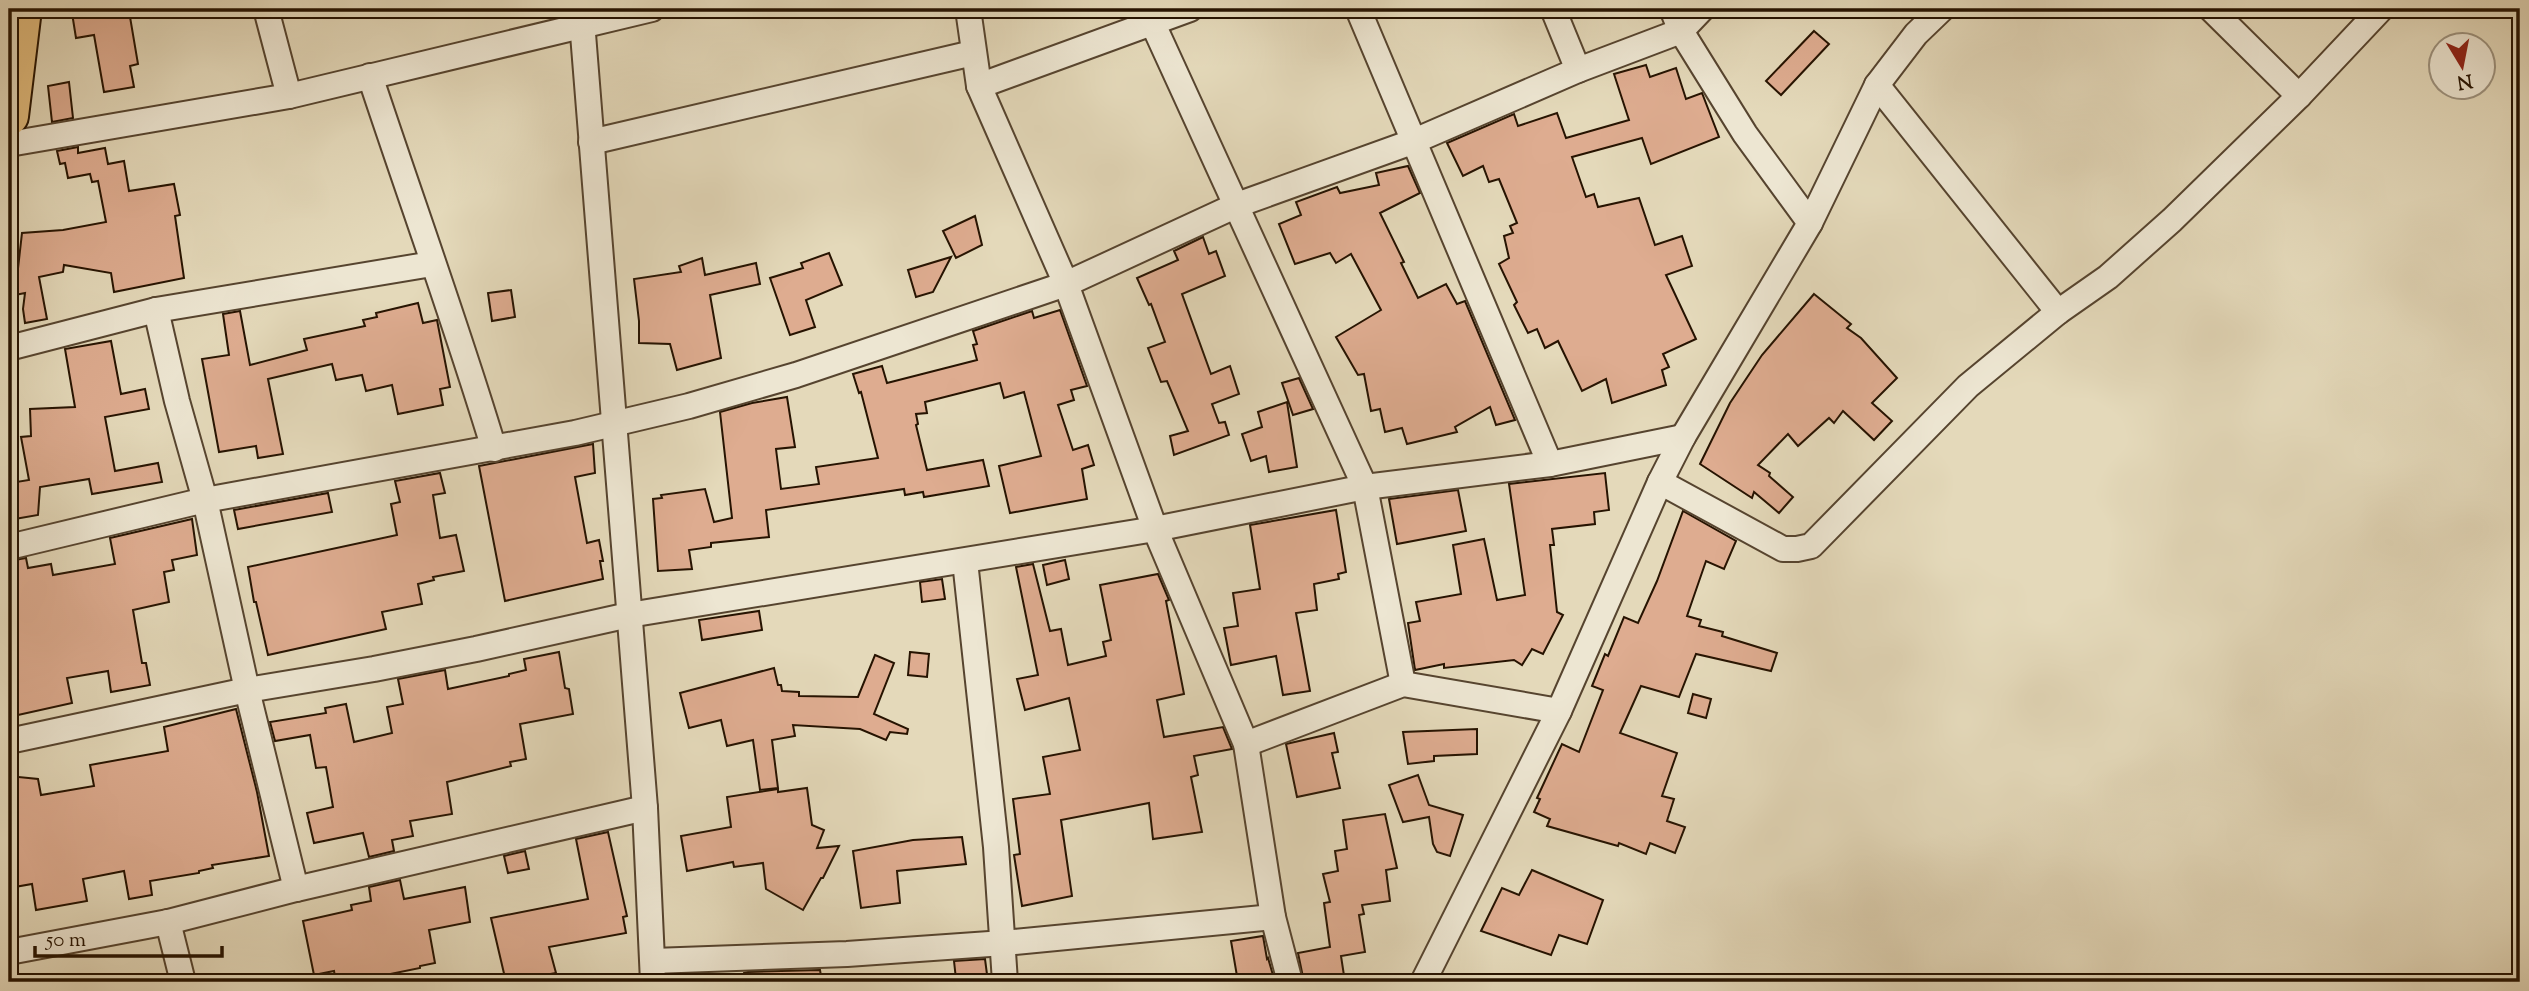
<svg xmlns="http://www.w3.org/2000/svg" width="2529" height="991" font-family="'Sorts Mill Goudy',serif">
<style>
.building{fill:#deac90;stroke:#261301;stroke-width:2}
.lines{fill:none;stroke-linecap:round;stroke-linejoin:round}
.street-casing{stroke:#56442f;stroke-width:28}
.highway-casing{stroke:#261301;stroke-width:42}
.street{stroke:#ede6d2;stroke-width:24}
.highway{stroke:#e2bc7d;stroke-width:38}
</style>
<rect width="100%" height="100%" fill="#e4d9ba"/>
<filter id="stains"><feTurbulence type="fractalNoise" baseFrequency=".00286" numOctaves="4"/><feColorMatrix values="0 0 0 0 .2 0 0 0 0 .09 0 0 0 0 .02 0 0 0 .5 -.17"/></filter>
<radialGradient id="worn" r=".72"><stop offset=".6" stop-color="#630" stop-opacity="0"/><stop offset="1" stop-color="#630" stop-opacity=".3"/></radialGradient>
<g class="building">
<polygon points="99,9 100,16 129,11 138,64 130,66 134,87 104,92 94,35 76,38 72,13"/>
<polygon points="1814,31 1829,44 1781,95 1766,81"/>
<polygon points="1646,65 1650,77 1676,68 1686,99 1702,93 1719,137 1651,164 1642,138 1572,157 1586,197 1594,194 1598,207 1639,198 1655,245 1682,236 1692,266 1666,275 1696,339 1663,354 1669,367 1662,370 1666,385 1612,403 1606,379 1582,391 1558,341 1545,348 1537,329 1528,333 1514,305 1517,302 1499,264 1509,258 1504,236 1513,233 1510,226 1517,223 1499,179 1489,182 1483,166 1463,176 1447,143 1514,114 1518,126 1557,113 1566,138 1629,120 1614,74"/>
<polygon points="69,82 73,118 52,122 48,86"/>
<polygon points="78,147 78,153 105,148 108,164 124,161 129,191 174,184 180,215 175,216 184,278 114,292 111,273 64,265 63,272 39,277 47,319 25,323 23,309 25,293 15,295 22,233 63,230 106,222 98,181 92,182 90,174 68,178 65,163 60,164 57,151"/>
<polygon points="1408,166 1420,193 1380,213 1404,262 1401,263 1418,298 1446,284 1457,304 1465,301 1515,420 1496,425 1490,407 1455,427 1457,432 1407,444 1402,428 1385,432 1380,409 1371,411 1364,374 1358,375 1336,337 1381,310 1351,254 1336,263 1330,253 1295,264 1279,224 1301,215 1296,202 1337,187 1340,193 1379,185 1376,173"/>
<polygon points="975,216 982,245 956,258 943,231"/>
<polygon points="1203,237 1209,254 1216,251 1225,276 1182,294 1211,374 1230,366 1239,394 1212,404 1219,423 1225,422 1229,435 1174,455 1170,436 1188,431 1167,381 1161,382 1148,348 1165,342 1151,304 1149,305 1137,278 1178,260 1174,251"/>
<polygon points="829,253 842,285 806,300 815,327 790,335 770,278 803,268 801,263"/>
<polygon points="951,257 933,292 916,297 908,270"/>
<polygon points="702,258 705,275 756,263 760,284 710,295 721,358 677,370 670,344 639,343 639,321 634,279 681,272 679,266"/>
<polygon points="511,290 515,317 492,321 488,293"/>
<polygon points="1814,294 1851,324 1847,328 1861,338 1897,378 1872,403 1892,421 1874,440 1843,411 1834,423 1829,418 1798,446 1788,434 1758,465 1770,473 1769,476 1793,497 1779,513 1754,492 1752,498 1700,464 1730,403 1762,355"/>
<polygon points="418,303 423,323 437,320 450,387 440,389 443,405 398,414 392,385 366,391 362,375 336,380 332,364 268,379 283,454 258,458 256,446 219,452 202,359 229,355 223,314 240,311 250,365 307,350 304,339 365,326 363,320 377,317 376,313"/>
<polygon points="1060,310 1087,386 1071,390 1074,400 1058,405 1073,450 1088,445 1094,465 1082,469 1087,499 1010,513 999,466 1041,456 1024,392 1004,398 1000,383 925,402 927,413 916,414 918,424 916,425 927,470 983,460 989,486 924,497 923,492 905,495 904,489 766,510 769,537 711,543 711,547 689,550 692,569 658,571 653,499 662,498 661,495 705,489 714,522 732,518 720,412 752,403 787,397 795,447 776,449 781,489 819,484 816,467 878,458 861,392 859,393 853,374 882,366 887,383 977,360 973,345 977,344 973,331 1032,311 1034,318"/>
<polygon points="111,341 121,394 145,389 149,409 105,417 115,471 158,463 162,482 92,494 89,479 40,487 38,515 9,520 10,483 29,480 21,437 31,436 30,409 75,407 65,349"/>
<polygon points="1299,378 1313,409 1293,415 1282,383"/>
<polygon points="1287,402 1297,467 1269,472 1266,456 1251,461 1242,434 1262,427 1258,412"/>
<polygon points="593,444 595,473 575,477 587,543 599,540 603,561 600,561 603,579 505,601 479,466"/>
<polygon points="440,473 445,493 433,495 440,538 456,535 464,571 433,577 434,580 418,584 422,604 382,612 386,629 268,655 256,602 254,602 248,567 397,535 391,504 400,502 395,481"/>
<polygon points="1605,473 1609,510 1594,512 1595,524 1552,529 1554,545 1550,545 1557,612 1563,615 1543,654 1532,649 1522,665 1514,660 1444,668 1444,664 1415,670 1408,623 1420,621 1416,602 1461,594 1453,545 1484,539 1497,600 1525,595 1509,484"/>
<polygon points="1458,490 1466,531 1397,544 1389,499"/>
<polygon points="328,493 332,512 238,529 234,510"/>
<polygon points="1336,510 1346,572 1338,574 1339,579 1314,584 1317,610 1296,613 1310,691 1283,695 1276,656 1231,665 1224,628 1238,626 1233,593 1260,589 1250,525"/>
<polygon points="1683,511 1736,541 1724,569 1706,561 1687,616 1701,620 1699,626 1723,632 1722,636 1777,653 1771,671 1696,654 1679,697 1641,686 1620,733 1677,753 1662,796 1674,799 1667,821 1685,827 1675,853 1650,843 1646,854 1619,843 1618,846 1547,826 1550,819 1534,812 1540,799 1537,798 1562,744 1579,752 1603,690 1592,686 1605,654 1608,656 1624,617 1638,623 1657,581"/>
<polygon points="192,519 197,555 172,560 174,570 164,572 169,602 133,610 142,663 146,663 150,685 111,692 108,671 67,678 72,703 9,717 9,642 15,640 9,605 9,561 26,558 28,568 51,564 53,575 115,564 110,538"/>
<polygon points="1065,560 1069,579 1047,585 1043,565"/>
<polygon points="1033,564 1050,631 1061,629 1068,665 1106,656 1103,642 1111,640 1100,585 1158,574 1169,600 1166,601 1184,694 1157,700 1164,737 1223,727 1232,749 1194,756 1198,775 1191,777 1202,832 1153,839 1149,803 1061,820 1072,896 1022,906 1014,855 1020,854 1013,799 1050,794 1043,757 1080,750 1069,698 1025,710 1017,679 1038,675 1016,567"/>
<polygon points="942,579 945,599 922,602 920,582"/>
<polygon points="759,611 762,630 702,640 699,620"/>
<polygon points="559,652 565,688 569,689 573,714 520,724 526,759 510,762 511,766 447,782 452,814 410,821 413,836 392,840 394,851 369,857 363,833 314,843 307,813 333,807 326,767 316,768 310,735 275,741 270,722 326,713 325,708 346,704 354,742 392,733 387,707 403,704 398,679 445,670 448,689 509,676 509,674 526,670 524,659"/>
<polygon points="910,652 929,654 927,677 908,675"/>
<polygon points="875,655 894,663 874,714 908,729 907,734 890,732 886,740 860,729 793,725 795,736 772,740 778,788 760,790 753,740 727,746 721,720 689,728 680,693 774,668 778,685 781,685 782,691 799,692 799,696 858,697"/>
<polygon points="1693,694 1711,699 1706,718 1688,713"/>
<polygon points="236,709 257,792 269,856 212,865 213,868 199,871 199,873 150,881 152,895 129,899 124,871 83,879 87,901 36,910 32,884 9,888 9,776 38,779 41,795 94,786 90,765 168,751 164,727"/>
<polygon points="1477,729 1477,754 1434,756 1434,761 1408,764 1403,732"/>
<polygon points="1334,733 1338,752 1332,753 1340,788 1297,797 1286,744"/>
<polygon points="1418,775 1429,805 1463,815 1450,856 1437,852 1433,844 1429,817 1403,822 1389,785"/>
<polygon points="807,788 812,825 824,830 817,848 839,846 823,878 821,878 803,910 766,889 763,863 734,867 733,862 687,871 681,836 731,827 727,797 778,789 778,792"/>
<polygon points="1385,814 1397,868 1386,870 1390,901 1362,905 1364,914 1359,915 1365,952 1341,956 1345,982 1304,982 1298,953 1330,947 1324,903 1330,902 1323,874 1338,871 1335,851 1347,849 1343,820"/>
<polygon points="608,832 627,916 623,917 626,933 549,947 556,973 506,982 491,918 588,899 576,839"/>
<polygon points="962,837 966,864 897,871 900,903 861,908 853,851 913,840"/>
<polygon points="525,851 529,869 508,873 504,856"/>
<polygon points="1532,870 1603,900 1587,944 1559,935 1551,955 1481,931 1502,888 1519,895"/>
<polygon points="400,880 404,899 465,887 470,922 429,930 435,963 420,966 420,968 351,982 336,982 334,971 314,975 303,921 352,910 351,905 371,901 369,887"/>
<polygon points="1263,936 1267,959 1268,958 1275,982 1238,982 1231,941"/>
<polygon points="985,959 988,982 960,982 960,979 956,979 954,961"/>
<polygon points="820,970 822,982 744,982 744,973 748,972"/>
</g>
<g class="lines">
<defs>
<g id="street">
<polyline points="266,9 289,96"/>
<polyline points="581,9 645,808 653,982"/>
<polyline points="968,9 979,86 1066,284 1155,529 1246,744 1273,917 1290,982"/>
<polyline points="1358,9 1550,464"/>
<polyline points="1553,9 1578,70"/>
<polyline points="1672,9 1681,31 1745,134 1810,223"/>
<polyline points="2211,9 2299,96"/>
<polyline points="1153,24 1365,487 1403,684"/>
<path d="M370,76c41,124 86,247 124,373"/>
<polyline points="1877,85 2058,312"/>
<polyline points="979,86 1190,9"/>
<polyline points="591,142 973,53"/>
<polyline points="9,144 289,96 652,9"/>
<polyline points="156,310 177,401 205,500 247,690 296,889"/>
<polyline points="9,348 156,310 432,264"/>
<polyline points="1660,482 1783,549 1797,549 1811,546 1968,386 2058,312 2108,277 2172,220 2299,96 2381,9"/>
<polyline points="9,547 205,500 575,433 689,406 796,375 1066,284 1237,205 1412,142 1578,70 1681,31 1702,9"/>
<polyline points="965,561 996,847 1005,982"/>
<polyline points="9,741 247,690 374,669 476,649 629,615 1155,529 1365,487 1550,464 1683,437"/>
<polyline points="1246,744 1403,684 1559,711"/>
<polyline points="168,922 183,982"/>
<polyline points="9,952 168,922 296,889 645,808"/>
<polyline points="653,961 847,954 1004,943 1273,917"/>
<polyline points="1423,982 1559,711 1660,482 1683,437 1810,223 1877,85 1916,34 1942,9"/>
</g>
<polyline id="highway" points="9,116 22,9"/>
</defs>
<use href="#street" class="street-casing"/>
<use href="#highway" class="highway-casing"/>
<use href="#street" class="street"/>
<use href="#highway" class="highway"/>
</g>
<rect width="2529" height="991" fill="none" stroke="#e4d9ba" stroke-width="35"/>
<rect x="10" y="10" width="2508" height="970" fill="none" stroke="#261301" stroke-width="3.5"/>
<rect x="18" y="18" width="2494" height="956" fill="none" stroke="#261301" stroke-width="2"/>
<g transform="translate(2462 66) rotate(170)"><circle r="33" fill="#ede6d2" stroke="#9d927e" stroke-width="2"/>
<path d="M0-5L12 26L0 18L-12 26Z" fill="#8f2418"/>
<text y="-10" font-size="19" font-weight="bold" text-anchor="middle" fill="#261301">N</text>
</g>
<path d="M35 946v10h187v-10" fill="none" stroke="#261301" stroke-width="3.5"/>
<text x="46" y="946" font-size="21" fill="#261301" stroke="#ede6d2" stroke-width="5" paint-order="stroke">50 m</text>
<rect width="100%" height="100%" filter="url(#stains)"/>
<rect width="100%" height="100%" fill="url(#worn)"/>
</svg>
